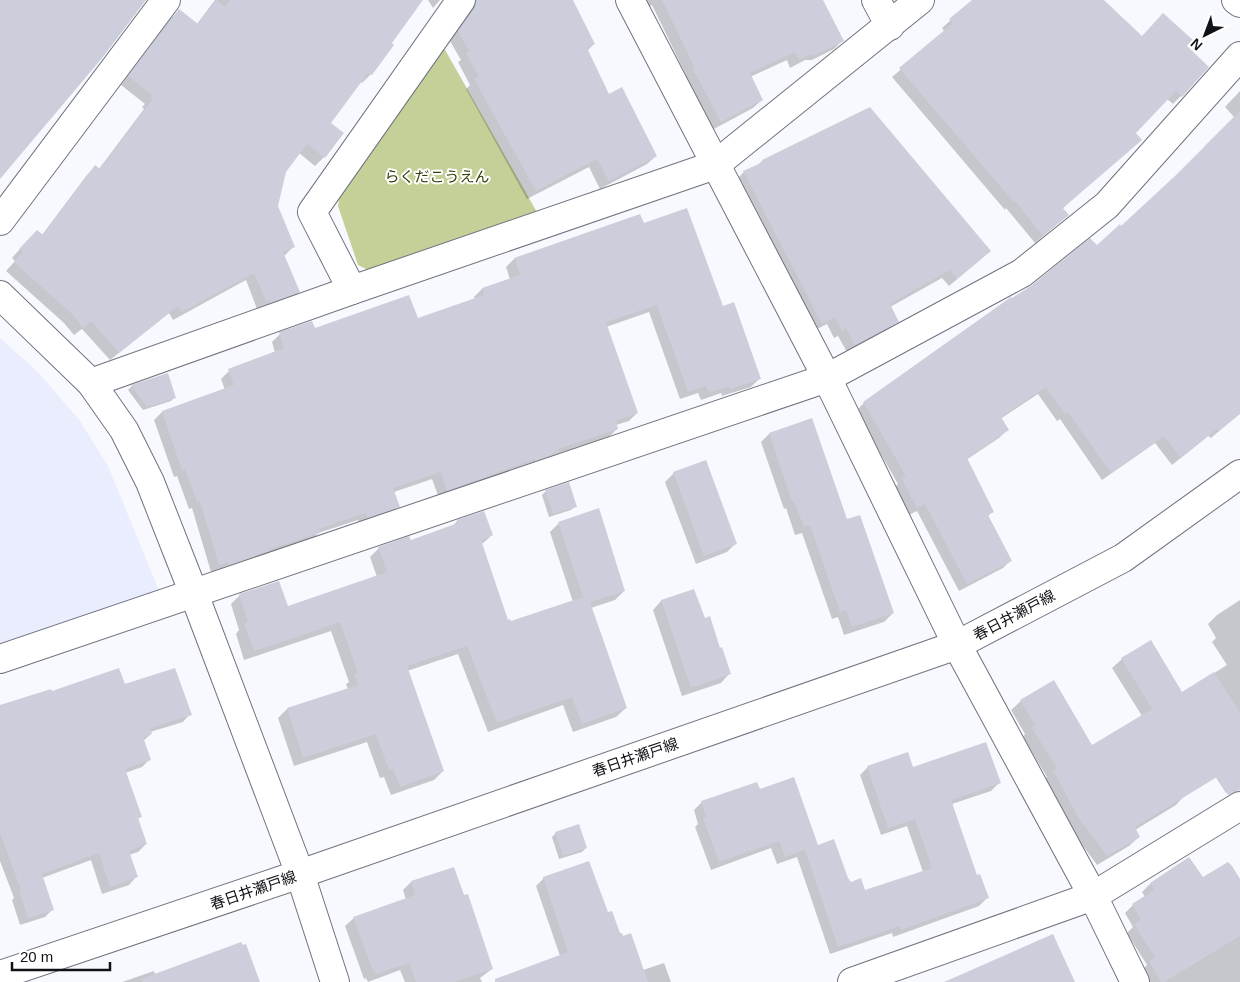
<svg xmlns="http://www.w3.org/2000/svg" width="1240" height="982" font-family="Arial,'Noto Sans JP',sans-serif">
<style>
.built{fill:#eaedfe}
.green{fill:#c3d198}
.shadow{fill:#0003}
.building{fill:#cccedb}
.lines{fill:none;stroke-linecap:round;stroke-linejoin:round}
.minor-casing{stroke:#70727e;stroke-width:30}
.major-casing{stroke:#70727e;stroke-width:30}
.minor{stroke:#fff;stroke-width:28}
.major{stroke:#fff;stroke-width:28}
.labels{text-anchor:middle;dominant-baseline:central;stroke-width:4;stroke-linejoin:round;paint-order:stroke}
.park-label{font-size:15px;fill:#353e06;stroke:#fff}
.street-label{font-size:15px;fill:#111217;stroke:#fff}
</style>
<rect width="100%" height="100%" fill="#f8f9ff"/>
<polygon class="built" points="0,338 38,372 80,421 108,466 160,593 0,645"/>
<polygon class="green" points="444,48 538,214 370,271 358,265 338,206 340,193"/>
<g class="shadow">
<polygon points="215,0 422,0 390,44 392,45 371,74 362,83 360,81 329,123 324,157 315,166 299,153 285,171 276,206 293,247 284,256 299,292 290,300 262,310 261,307 257,309 246,280 173,320 169,313 110,360 82,329 74,335 64,323 6,271 15,261 12,258 28,240 42,235 87,175 95,167 99,169 144,109 142,107 145,104 121,85 170,19 179,11 197,24"/>
<polygon points="428,0 440,0 433,8"/>
<polygon points="465,0 572,0 594,44 587,51 609,95 656,156 647,164 600,189 589,167 527,199 466,89 470,85 458,62 461,60 450,41 466,18 469,10"/>
<polygon points="639,0 822,0 842,41 834,49 812,60 805,60 790,68 787,60 750,77 762,100 753,108 712,130 685,76 686,75 652,5 645,9"/>
<polygon points="973,0 1103,0 1141,37 1186,46 1181,96 1173,104 1167,99 1062,209 1068,215 1035,243 1006,208 1005,210 892,77 945,32 942,28"/>
<polygon points="1240,91 1240,413 1211,438 1208,436 1172,465 1155,443 1102,480 1060,419 1057,421 1038,394 1000,419 1007,430 999,438 966,460 993,511 988,516 1011,560 1003,568 959,591 917,511 909,515 894,488 898,484 856,411 864,403 1012,300 1097,247 1121,228 1206,147 1205,146 1234,117 1225,107"/>
<polygon points="869,108 981,259 949,286 942,278 890,307 897,321 889,329 847,352 838,336 834,338 827,324 813,331 736,180 744,172 757,166 762,161"/>
<polygon points="640,216 643,225 722,308 759,379 751,387 722,396 721,393 701,400 698,393 680,399 649,312 606,327 637,413 629,421 616,425 617,429 609,437 555,455 550,460 439,498 432,479 394,492 398,506 390,514 360,525 358,520 318,533 311,541 221,572 220,569 211,572 192,508 189,509 177,476 174,477 154,420 162,412 225,390 221,379 229,371 275,353 272,342 280,334 417,320 475,299 474,297 482,289 510,279 506,267 514,259"/>
<polygon points="132,386 175,397 171,401 143,410 128,390"/>
<polygon points="811,420 847,521 893,613 884,622 844,635 838,617 832,619 802,533 795,535 786,508 784,509 761,442 769,434"/>
<polygon points="674,473 736,543 727,552 696,564 665,482"/>
<polygon points="546,491 575,506 571,510 549,517 542,495"/>
<polygon points="484,513 492,535 481,545 508,621 510,623 573,602 550,532 559,523 624,591 615,600 591,608 626,708 616,717 573,732 563,705 488,732 458,654 407,671 443,771 434,780 391,795 384,777 380,778 367,742 294,766 278,718 287,709 348,689 346,684 349,682 331,631 244,660 236,634 239,630 231,604 240,595 287,607 377,577 370,557 379,548 410,542 452,527 457,521"/>
<polygon points="694,590 704,619 729,674 721,683 682,696 653,610 661,601"/>
<polygon points="1240,600 1240,785 1226,793 1194,743 1185,795 1176,805 1135,830 1139,837 1129,846 1097,865 1069,827 1044,780 1047,777 1023,737 1025,734 1011,710 1021,701 1092,747 1142,716 1112,668 1122,659 1181,694 1227,665 1212,642 1216,638 1208,624 1217,615"/>
<polygon points="124,686 190,714 183,722 150,732 151,734 143,741 150,759 142,767 125,773 140,817 137,820 146,844 138,852 129,855 136,877 129,885 102,894 91,860 42,878 53,909 45,917 20,925 12,900 14,898 0,861 0,707 51,692"/>
<polygon points="868,767 912,768 999,783 991,791 952,804 976,876 987,898 979,906 893,937 892,933 830,954 797,857 777,864 771,848 711,870 695,827 698,824 694,810 702,802 759,790 817,846 850,883 864,891 923,872 907,826 881,835 860,775"/>
<polygon points="556,833 586,848 582,852 559,859 552,837"/>
<polygon points="454,869 492,969 480,978 482,982 405,982 400,970 368,982 366,978 364,979 345,926 354,918 406,900 403,890 411,882"/>
<polygon points="544,878 607,914 643,970 664,963 671,982 528,982 560,956 536,886"/>
<polygon points="1203,879 1240,881 1240,982 1149,982 1142,970 1147,965 1127,933 1133,927 1125,913 1133,905 1145,897 1142,892 1150,884"/>
<polygon points="154,971 155,975 259,982 122,982"/>
</g>
<g class="building">
<polygon points="0,0 146,0 103,57 0,179"/>
<polygon points="216,0 225,7 230,0 423,0 392,43 394,45 372,75 368,73 331,123 344,133 325,158 307,144 286,172 278,206 295,247 283,252 300,292 270,303 269,300 266,301 254,273 182,312 178,306 119,353 91,321 83,328 73,315 14,262 23,252 19,249 37,230 43,235 95,165 100,169 152,100 150,98 152,95 128,76 179,9 198,24"/>
<polygon points="476,0 573,0 595,44 587,48 609,94 622,87 657,156 609,181 597,159 536,191 474,79 479,77 466,53 469,51 458,31 474,9"/>
<polygon points="662,0 823,0 844,41 813,56 811,54 799,60 795,52 750,73 763,100 721,122 692,67 694,66"/>
<polygon points="972,0 1104,0 1142,36 1163,13 1193,40 1187,46 1209,67 1182,97 1176,91 1136,133 1142,140 1063,208 1069,215 1043,236 1015,201 1014,202 899,68 953,23 949,19"/>
<polygon points="870,107 991,251 957,279 950,270 890,304 899,322 855,345 846,328 842,331 835,317 822,324 743,171 763,162 762,160"/>
<polygon points="1240,111 1240,414 1219,431 1217,429 1181,458 1164,436 1111,473 1068,412 1065,414 1046,387 1001,417 1009,430 967,458 994,512 988,515 1012,561 967,584 925,504 917,508 902,479 906,476 863,402 1011,297 1012,298 1032,285 1090,238 1097,245 1120,224 1121,226 1175,176"/>
<polygon points="687,208 723,306 734,302 761,379 730,389 729,386 709,393 706,386 688,392 657,305 606,322 638,413 616,421 618,429 558,449 559,452 535,461 535,459 447,491 441,472 393,488 400,507 368,518 366,513 319,529 320,533 269,549 269,551 229,565 228,562 219,565 200,501 197,502 185,469 182,470 162,411 234,385 228,369 284,348 279,332 312,321 315,328 409,295 418,318 484,295 482,288 520,275 514,258 640,214 644,223"/>
<polygon points="168,373 176,398 147,407 131,385"/>
<polygon points="812,418 847,519 860,515 894,613 852,627 846,610 840,612 810,525 804,527 794,501 792,501 769,433"/>
<polygon points="706,460 737,544 704,556 673,472"/>
<polygon points="569,482 577,507 553,514 545,490"/>
<polygon points="599,508 625,591 590,602 627,708 582,724 572,697 497,723 467,646 407,666 444,771 400,787 393,769 389,770 376,734 303,758 287,708 358,685 354,674 358,673 340,622 254,651 244,624 248,622 239,594 279,581 288,606 387,572 378,547 409,536 411,540 458,523 457,520 484,511 493,535 481,540 508,620 510,619 511,621 583,597 558,522"/>
<polygon points="694,589 705,618 710,616 720,648 722,647 731,674 691,688 661,600"/>
<polygon points="1151,640 1182,692 1214,672 1240,713 1240,790 1228,795 1217,777 1135,827 1140,837 1107,856 1078,817 1053,770 1057,768 1031,727 1035,725 1020,700 1054,680 1092,745 1152,709 1121,658"/>
<polygon points="119,668 125,684 175,668 192,715 150,728 152,734 143,737 151,760 125,769 142,817 138,818 147,844 129,851 138,877 110,887 99,853 42,874 54,910 28,918 19,891 21,890 0,833 0,705 51,689 52,691"/>
<polygon points="986,742 1001,783 951,800 977,875 980,874 989,898 901,930 900,926 838,947 805,850 785,857 779,841 719,862 703,818 706,817 701,801 757,782 760,789 794,777 818,845 834,839 848,878 851,882 861,878 865,890 932,868 915,819 888,828 867,766 908,752 913,767"/>
<polygon points="579,824 587,848 563,856 555,832"/>
<polygon points="1189,857 1203,877 1228,862 1232,866 1240,879 1240,936 1164,982 1161,982 1149,961 1155,957 1134,924 1141,919 1132,904 1154,890 1150,883"/>
<polygon points="589,861 608,912 612,911 620,933 622,933 623,936 631,933 648,982 495,982 495,979 568,952 543,877"/>
<polygon points="454,867 464,895 468,894 493,969 454,982 416,982 409,963 376,974 374,971 373,971 353,917 415,895 411,881"/>
<polygon points="1053,934 1075,982 944,982"/>
<polygon points="241,942 243,945 246,944 260,982 142,982 141,979"/>
</g>
<g class="lines">
<defs>
<g id="minor">
<polyline points="630,0 827,378 957,645 1093,896 1135,982"/>
<polyline points="876,0 890,26"/>
<polyline points="1236,0 1240,3"/>
<polyline points="0,221 166,0"/>
<polyline points="352,290 312,212 461,0"/>
<polyline points="0,295 91,383 124,430 150,482 194,594 300,874 335,982"/>
<polyline points="91,383 352,290 715,165 920,0"/>
<polyline points="0,659 827,378 1022,273 1107,205 1240,56"/>
<polyline points="852,982 1093,896 1240,806"/>
</g>
<polyline id="major" points="0,975 300,874 957,645 1123,558 1240,474"/>
</defs>
<use href="#minor" class="minor-casing"/>
<use href="#major" class="major-casing"/>
<use href="#minor" class="minor"/>
<use href="#major" class="major"/>
</g>
<g class="labels">
<g class="park-label">
<text x="437" y="176">らくだこうえん</text>
</g>
<g class="street-label">
<text transform="translate(1014 615) rotate(-28)">春日井瀬戸線</text>
<text transform="translate(635 757) rotate(-19)">春日井瀬戸線</text>
<text transform="translate(253 890) rotate(-19)">春日井瀬戸線</text>
</g>
</g>
<g transform="translate(1205 35) rotate(222)" stroke="#ffffff" stroke-width="4" paint-order="stroke">
<path d="M0-4L9 19L0 12L-9 19Z" fill="#111217"/>
<text y="-8" font-size="14" font-weight="bold" text-anchor="middle" fill="#111217">N</text>
</g>
<path d="M12 962v8h98v-8" fill="none" stroke="#111217" stroke-width="2.5"/>
<text x="20" y="962" font-size="15" fill="#111217" stroke="#ffffff" stroke-width="4" paint-order="stroke">20 m</text>
</svg>
